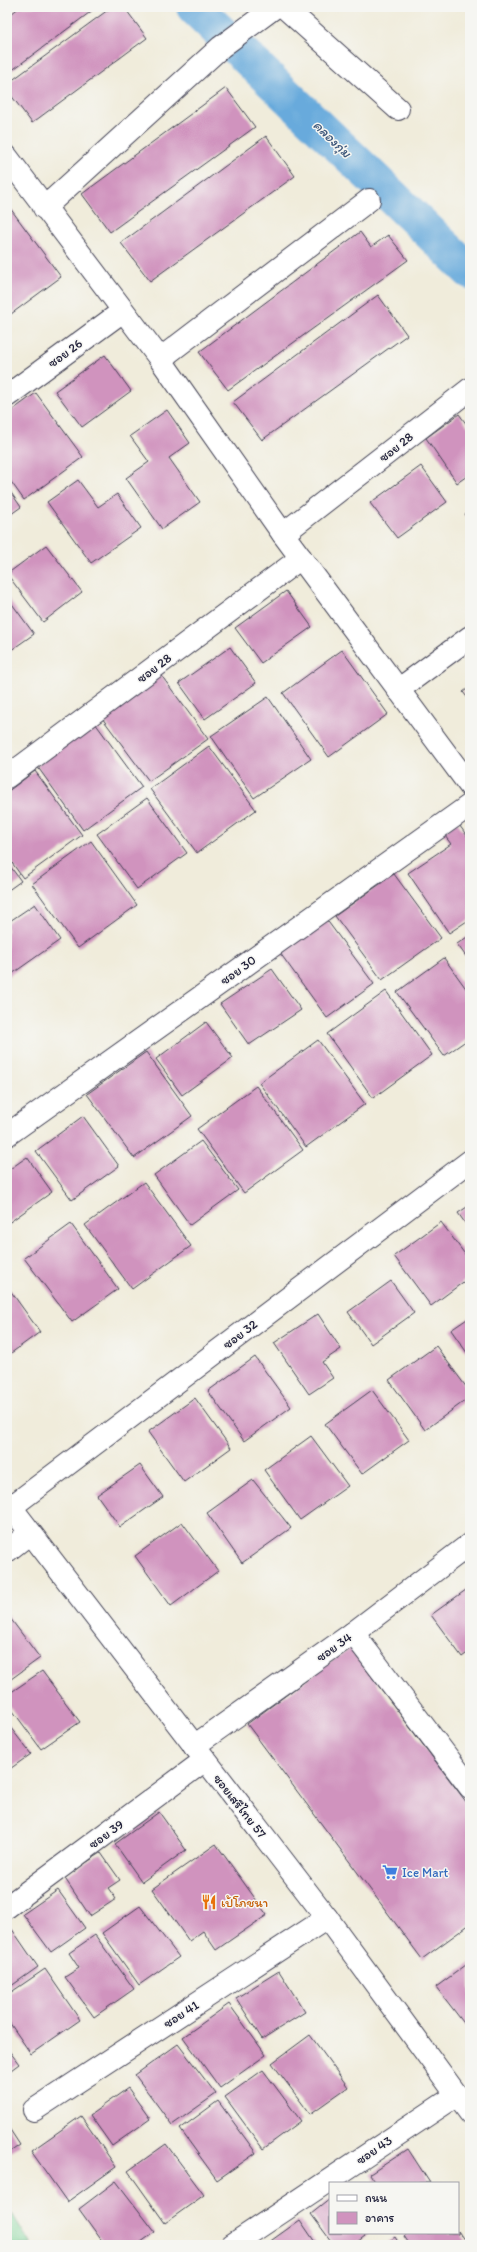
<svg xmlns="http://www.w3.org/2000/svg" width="477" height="2252" font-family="Itim,'Playpen Sans Thai',sans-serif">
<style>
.green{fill:#7ed498;stroke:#507b6a}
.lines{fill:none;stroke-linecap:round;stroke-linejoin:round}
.canal{stroke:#68aadc;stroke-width:36}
.building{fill:#d093be}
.minor-casing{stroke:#414053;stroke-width:24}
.minor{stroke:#fff;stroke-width:22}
.labels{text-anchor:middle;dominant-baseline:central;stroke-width:3;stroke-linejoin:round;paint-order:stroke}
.street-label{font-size:13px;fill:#22223b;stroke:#f6f6f2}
.shop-label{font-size:13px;fill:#366cbe;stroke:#f6f6f2;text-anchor:start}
.food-label{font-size:13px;fill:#c56008;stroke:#f6f6f2;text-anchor:start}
.water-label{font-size:14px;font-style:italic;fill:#3e587b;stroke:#f6f6f2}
</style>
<rect width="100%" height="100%" fill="#f6f6f2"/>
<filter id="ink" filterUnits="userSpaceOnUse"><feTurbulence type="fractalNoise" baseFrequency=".025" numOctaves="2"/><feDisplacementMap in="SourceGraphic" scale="8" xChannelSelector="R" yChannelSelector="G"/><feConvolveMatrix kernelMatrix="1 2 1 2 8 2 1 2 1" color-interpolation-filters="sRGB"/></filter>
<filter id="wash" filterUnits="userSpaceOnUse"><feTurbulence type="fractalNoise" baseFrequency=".012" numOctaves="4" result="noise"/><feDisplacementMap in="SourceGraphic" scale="16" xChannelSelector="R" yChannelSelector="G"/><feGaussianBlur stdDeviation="0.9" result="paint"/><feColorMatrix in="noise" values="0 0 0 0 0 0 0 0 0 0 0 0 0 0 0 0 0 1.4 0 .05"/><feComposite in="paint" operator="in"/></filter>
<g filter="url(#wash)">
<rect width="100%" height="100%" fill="#f0ecdb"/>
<polygon class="green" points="7,2205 31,2245 7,2245"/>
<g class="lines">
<polyline class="canal" points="194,7 470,271"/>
</g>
<g id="blocks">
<g class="building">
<polygon points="20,7 97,7 7,74 7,17"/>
<polygon points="112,7 124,7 147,38 32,123 7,90 7,84"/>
<polygon points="226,88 255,127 110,232 82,194"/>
<polygon points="266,136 295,176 150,281 121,243"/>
<polygon points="7,204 61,277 7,317"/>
<polygon points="360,232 371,247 388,235 408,260 228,390 199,352"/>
<polygon points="378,295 407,335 262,440 233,402"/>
<polygon points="105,355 131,391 82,427 55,391"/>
<polygon points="36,393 83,457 24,500 7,476 7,414"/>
<polygon points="167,410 190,443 169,458 200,502 162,529 126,478 149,462 130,436"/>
<polygon points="459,414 470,429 470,474 457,483 426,438"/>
<polygon points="421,466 447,502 397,538 370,503"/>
<polygon points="78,480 98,507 117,494 141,528 91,563 47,502"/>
<polygon points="7,487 21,507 7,517"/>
<polygon points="470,510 470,521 465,514"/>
<polygon points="46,545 82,592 43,622 7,574"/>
<polygon points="286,591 312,627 261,663 235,628"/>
<polygon points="7,597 34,634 7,653"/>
<polygon points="230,647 256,683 205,719 179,683"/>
<polygon points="342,650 388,714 329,757 283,693"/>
<polygon points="161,675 208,739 149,781 102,718"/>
<polygon points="470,687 470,701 463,692"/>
<polygon points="268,697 311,759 254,798 211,736"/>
<polygon points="95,723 142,787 83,830 37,766"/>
<polygon points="209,746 256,810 197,853 150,789"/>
<polygon points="35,771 82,835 23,878 7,856 7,792"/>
<polygon points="147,798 187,853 137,889 97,834"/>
<polygon points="457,822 470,840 470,919 449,933 408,873 451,844 442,832"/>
<polygon points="91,841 137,905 78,948 32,884"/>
<polygon points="7,862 21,881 7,891"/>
<polygon points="394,874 441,938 382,980 335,916"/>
<polygon points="35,904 60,940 9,976 7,973 7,923"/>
<polygon points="326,919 374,984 327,1018 280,953"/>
<polygon points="470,935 470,962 457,944"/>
<polygon points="444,958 470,994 470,1038 444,1056 397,992"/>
<polygon points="272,969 301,1010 249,1045 220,1004"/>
<polygon points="386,991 432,1055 373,1098 327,1034"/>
<polygon points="206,1022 233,1058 182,1095 156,1059"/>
<polygon points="318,1040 365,1104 306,1147 259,1083"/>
<polygon points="146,1052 192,1116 134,1158 87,1094"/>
<polygon points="256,1086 303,1150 244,1193 197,1129"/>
<polygon points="83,1116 119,1166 72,1200 36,1151"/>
<polygon points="201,1141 238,1190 190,1225 154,1175"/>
<polygon points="27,1157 52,1192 7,1224 7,1171"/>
<polygon points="144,1182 191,1246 132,1289 85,1225"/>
<polygon points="470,1205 470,1230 458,1213"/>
<polygon points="441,1222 470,1261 470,1277 431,1306 394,1256"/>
<polygon points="71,1224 118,1289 72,1322 24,1258"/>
<polygon points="391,1281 414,1313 371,1344 348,1312"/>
<polygon points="7,1286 40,1332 7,1356"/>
<polygon points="318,1314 341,1349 322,1362 333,1378 309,1394 274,1343"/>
<polygon points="470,1317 470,1357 451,1330"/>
<polygon points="436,1346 470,1392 470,1397 425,1430 389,1380"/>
<polygon points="255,1357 291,1407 244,1441 208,1391"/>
<polygon points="372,1390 409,1440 362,1474 325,1424"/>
<polygon points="195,1398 231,1448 184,1482 148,1432"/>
<polygon points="311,1436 348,1486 300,1520 264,1470"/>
<polygon points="140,1465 163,1497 120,1527 97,1495"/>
<polygon points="253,1480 291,1528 242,1563 207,1513"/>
<polygon points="182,1522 218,1571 171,1606 135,1556"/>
<polygon points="470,1587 470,1651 462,1657 431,1615"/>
<polygon points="7,1614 40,1658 7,1682"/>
<polygon points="350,1648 470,1807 470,1924 422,1959 247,1724"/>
<polygon points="42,1671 80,1722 41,1749 7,1703 7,1695"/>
<polygon points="7,1723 31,1754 7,1771"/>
<polygon points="159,1812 186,1850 142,1882 115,1844"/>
<polygon points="216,1844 267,1915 216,1950 203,1931 189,1941 152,1889"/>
<polygon points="101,1853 120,1880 108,1888 116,1899 90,1916 64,1877"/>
<polygon points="58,1890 85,1928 51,1952 23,1914"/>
<polygon points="140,1906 179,1957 139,1985 102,1933"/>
<polygon points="7,1922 38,1967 7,1989"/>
<polygon points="95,1935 134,1989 94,2017 65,1977 79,1968 69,1953"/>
<polygon points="470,1962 470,2031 436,1987"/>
<polygon points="45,1969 80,2020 31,2054 7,2019 7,1995"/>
<polygon points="279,1971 305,2012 262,2039 236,1998"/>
<polygon points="229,2004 266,2055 220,2088 183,2037"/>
<polygon points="310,2035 348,2087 310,2114 272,2063"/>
<polygon points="178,2044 216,2094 172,2125 135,2075"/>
<polygon points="7,2048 19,2064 7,2073"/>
<polygon points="263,2070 301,2121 263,2149 225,2097"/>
<polygon points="128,2088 150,2119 112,2146 90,2115"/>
<polygon points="218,2101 256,2153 217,2180 180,2129"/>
<polygon points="81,2116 116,2167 67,2202 31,2151"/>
<polygon points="7,2125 20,2145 7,2154"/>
<polygon points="166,2144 204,2195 165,2223 128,2171"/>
<polygon points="408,2149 430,2183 376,2183 370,2174"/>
<polygon points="116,2181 155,2232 137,2245 105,2245 79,2209"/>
<polygon points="330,2199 330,2233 369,2233 353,2245 334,2245 311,2214"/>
<polygon points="300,2220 317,2245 265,2245"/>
<polygon points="458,2230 469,2245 410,2245 404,2236 408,2233 458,2233"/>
<polygon points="395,2237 400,2245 384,2245"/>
</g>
</g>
</g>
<g filter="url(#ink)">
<use href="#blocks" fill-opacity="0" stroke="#414053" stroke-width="1"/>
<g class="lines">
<defs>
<g id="minor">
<polyline points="284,7 398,109"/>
<polyline points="7,157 160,359 283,534 470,786"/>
<polyline points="44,208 221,47 275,7"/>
<polyline points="160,359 369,200"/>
<polyline points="7,396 123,311"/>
<polyline points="283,534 470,389"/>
<polyline points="398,690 470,637"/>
<polyline points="7,777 301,558"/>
<polyline points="7,1135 470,805"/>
<polyline points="7,1502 327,1918 470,2113"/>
<polyline points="11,1507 470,1161"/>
<polyline points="7,1551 30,1533"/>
<polyline points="353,1633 470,1787"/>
<polyline points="194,1746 353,1633 470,1544"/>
<polyline points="7,1907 205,1760"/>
<polyline points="34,2110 327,1918"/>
<polyline points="232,2245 457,2095"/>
</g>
</defs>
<use href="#minor" class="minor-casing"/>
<use href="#minor" class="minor"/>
</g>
</g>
<defs>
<symbol id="supermarket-bare" viewBox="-9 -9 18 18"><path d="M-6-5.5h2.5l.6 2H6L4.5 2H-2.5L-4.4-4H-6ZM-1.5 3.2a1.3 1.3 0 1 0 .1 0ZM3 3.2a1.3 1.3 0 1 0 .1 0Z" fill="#3f7fe0" stroke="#f6f6f2" stroke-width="2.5" paint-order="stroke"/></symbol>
<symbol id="restaurant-bare" viewBox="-9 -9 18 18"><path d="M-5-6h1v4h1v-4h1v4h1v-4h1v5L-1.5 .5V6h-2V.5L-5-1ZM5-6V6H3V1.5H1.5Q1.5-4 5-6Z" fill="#e8710a" stroke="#f6f6f2" stroke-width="2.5" paint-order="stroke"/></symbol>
</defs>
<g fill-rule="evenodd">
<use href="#supermarket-bare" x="379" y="1861" width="22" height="22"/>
<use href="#restaurant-bare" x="198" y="1891" width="22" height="22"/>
</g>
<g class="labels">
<g class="street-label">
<text transform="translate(65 353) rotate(-36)">ซอย 26</text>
<text transform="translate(396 447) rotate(-38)">ซอย 28</text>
<text transform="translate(154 668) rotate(-37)">ซอย 28</text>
<text transform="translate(238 970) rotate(-36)">ซอย 30</text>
<text transform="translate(240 1334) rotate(-37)">ซอย 32</text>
<text transform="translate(334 1647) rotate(-35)">ซอย 34</text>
<text transform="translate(240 1806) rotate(52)">ซอยเสรีไทย 57</text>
<text transform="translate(106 1834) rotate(-36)">ซอย 39</text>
<text transform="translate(181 2014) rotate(-33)">ซอย 41</text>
<text transform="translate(374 2150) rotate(-34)">ซอย 43</text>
</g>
<g class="shop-label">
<text x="402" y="1872">Ice Mart</text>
</g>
<g class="food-label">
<text x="221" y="1902">เป้โภชนา</text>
</g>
<g class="water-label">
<text transform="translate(332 139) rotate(44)">คลองกุ่ม</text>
</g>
</g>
<rect width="477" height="2252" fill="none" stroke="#f6f6f2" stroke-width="24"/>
<rect x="329" y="2182" width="130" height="52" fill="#f6f6f2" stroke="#a1a1a9"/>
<rect x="337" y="2195" width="20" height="6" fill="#ffffff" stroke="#a1a1a9"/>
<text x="365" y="2202" font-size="12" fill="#22223b">ถนน</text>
<rect x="337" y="2212" width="20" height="12" fill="#d093be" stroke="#a1a1a9"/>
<text x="365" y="2222" font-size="12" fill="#22223b">อาคาร</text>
</svg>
